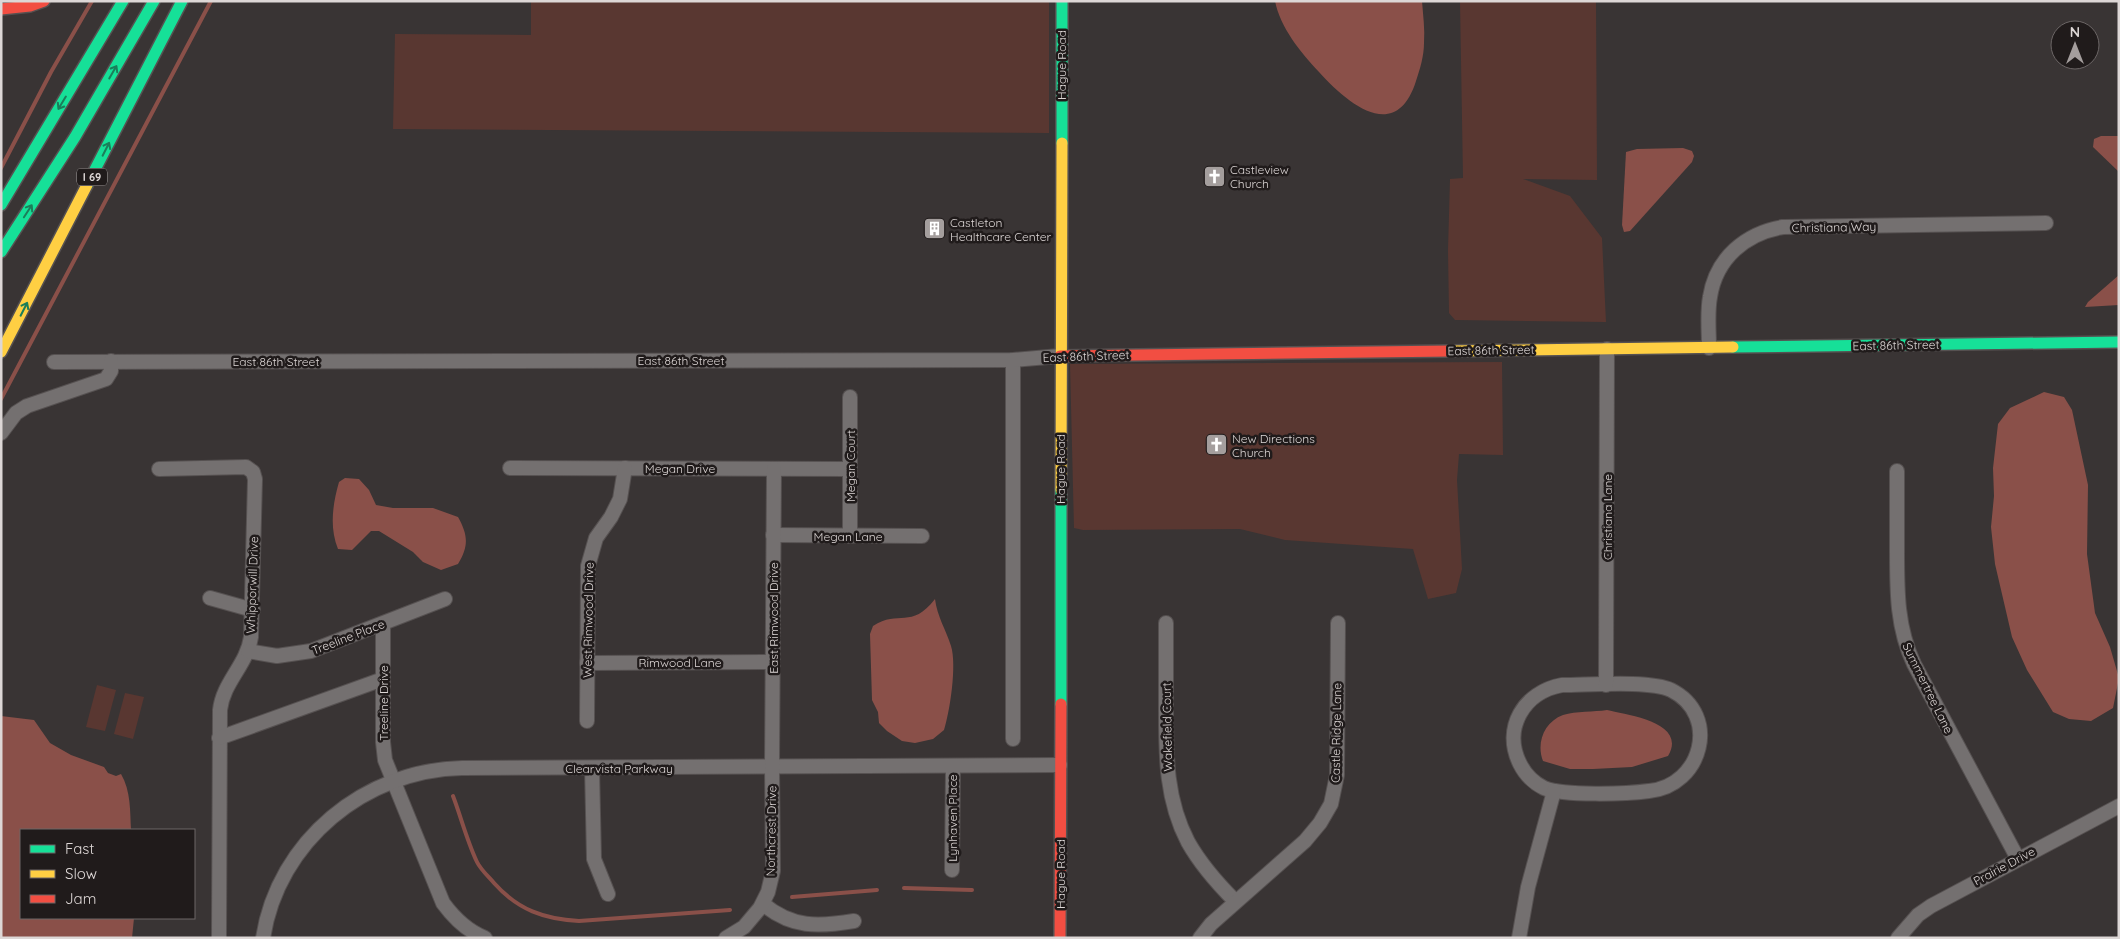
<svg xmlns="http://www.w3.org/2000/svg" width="2120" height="939" font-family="Quicksand,sans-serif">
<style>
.green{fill:#593731}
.water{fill:#8a5049}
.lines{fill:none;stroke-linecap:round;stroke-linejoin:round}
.stream{stroke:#8a5049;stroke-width:4}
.street-casing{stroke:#565151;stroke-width:16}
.fast-casing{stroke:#565151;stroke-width:14}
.slow-casing{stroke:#565151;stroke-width:14}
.jam-casing{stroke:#565151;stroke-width:14}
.street{stroke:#747070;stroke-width:14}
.fast{stroke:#16e098;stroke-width:11}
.slow{stroke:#ffcf43;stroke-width:11}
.jam{stroke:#f24e42;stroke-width:11}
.oneway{stroke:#1b7e5a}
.labels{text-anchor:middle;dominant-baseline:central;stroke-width:5;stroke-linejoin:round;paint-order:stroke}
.shield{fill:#201b1b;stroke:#a49f9e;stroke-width:1}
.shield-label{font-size:11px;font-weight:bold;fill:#ddd7d6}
.street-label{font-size:12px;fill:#ddd7d6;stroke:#201b1b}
.poi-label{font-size:12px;fill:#ddd7d6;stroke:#201b1b;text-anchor:start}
</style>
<rect width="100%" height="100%" fill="#393434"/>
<g class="green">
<polygon points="531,1 1049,1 1049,133 393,129 395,34 531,35"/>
<polygon points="1460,1 1596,1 1597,180 1523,179 1570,196 1602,238 1606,322 1455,320 1449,313 1448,250 1450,179 1463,178"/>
<polygon points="1502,362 1503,455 1459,454 1457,480 1462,569 1456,593 1428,599 1413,549 1285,540 1240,529 1083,530 1074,528 1070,364"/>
<polygon points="97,685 116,690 105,731 86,727"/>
<polygon points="125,693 144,697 133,739 114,734"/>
</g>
<g class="water">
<path d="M1275,1h147c1,14 3,28 2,42 0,13 -4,26 -8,38 -20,63 -68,23 -97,-9 -18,-19 -39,-45 -44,-71z"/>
<polygon points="2101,136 2119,136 2119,172 2093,147 2094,139"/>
<polygon points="1683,148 1692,151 1694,156 1692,162 1630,231 1624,232 1622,225 1626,152 1637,149"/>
<polygon points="2119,275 2119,305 2085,307 2088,302"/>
<polygon points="2044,392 2064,397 2072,410 2088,485 2087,554 2095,613 2110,647 2119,678 2113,708 2091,721 2069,719 2053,712 2027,670 2012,637 1995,564 1991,527 1994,496 1993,468 1998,424 2010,408"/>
<path d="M345,478l14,1 10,11 7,15 17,3h40l25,9c10,18 11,29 0,47l-17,6 -18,-8 -10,-10 -34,-21h-8l-19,19 -14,-1c-9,-22 -5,-46 1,-67z"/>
<path d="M935,599c2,17 11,31 16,47 6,19 -1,65 -7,84l-11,9 -18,4 -13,-2 -15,-10 -8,-8 -1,-11 -6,-12 -2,-66 3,-8c26,-17 38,4 62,-27z"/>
<path d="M1607,710c20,5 81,12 61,46l-36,11 -39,2h-23l-27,-8c-7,-18 1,-39 20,-46 13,-4 31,-3 44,-5z"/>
<path d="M1,716l33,4 16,23 21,12 33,12 4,6 8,3 5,-2c10,17 9,37 10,56h-110v88h113l-2,20h-131z"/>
</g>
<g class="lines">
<g class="stream">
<polyline points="1,168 51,72 92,1"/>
<polyline points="1,399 211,1"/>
<path d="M453,796c8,21 14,45 24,66 4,8 11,14 17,21 24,27 50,36 85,38l151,-11"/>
<polyline points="904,888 972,890"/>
<polyline points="792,897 877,890"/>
</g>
<defs>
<g id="street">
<path d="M1709,348c0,-17 -2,-35 1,-51 6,-39 36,-64 73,-70l263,-4"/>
<polyline points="1013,360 1013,739"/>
<polyline points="54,362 1013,360 1060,356"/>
<polyline points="1,433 16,413 27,406 106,379 111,371 111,361"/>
<polyline points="510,468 850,469"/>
<path d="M159,469l87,-2 7,5 2,7 -4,158c-4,28 -28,45 -31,73l-1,228"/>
<path d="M1897,471c0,27 0,54 0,81 0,40 0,76 17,112l104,195"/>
<polyline points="773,535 922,536"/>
<polyline points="850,536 850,397"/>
<polyline points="210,598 253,610"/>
<path d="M1166,623c0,30 0,59 0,88 0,46 0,89 22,131 13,23 29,41 47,59"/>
<path d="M383,624v118l2,18 58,143c11,15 24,28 42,35"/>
<polyline points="248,651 277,656 311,651 445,599"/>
<polyline points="587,663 772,662"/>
<path d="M1562,685c27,0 88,-5 109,5 50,25 31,96 -22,101 -23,3 -85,5 -105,-3 -10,-5 -19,-14 -24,-24 -18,-36 4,-72 42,-79z"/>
<polyline points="1606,685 1607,349"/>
<polyline points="587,721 588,566 596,538 611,517 620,499 625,468"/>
<polyline points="219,738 383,679"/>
<polyline points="592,768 594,859 608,894"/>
<polyline points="952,870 953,766"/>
<path d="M763,904c29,24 55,23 91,17"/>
<path d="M263,938c15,-97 102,-168 199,-170l598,-3"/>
<polyline points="726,938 744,927 760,908 768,892 773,871 772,767 774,469"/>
<polyline points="1200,938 1211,924 1305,841 1320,823 1331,804 1337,775 1338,623"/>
<polyline points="1519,938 1528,887 1554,791"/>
<polyline points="1898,938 1918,915 1931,906 2119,806"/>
</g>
<g id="fast">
<polyline points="1062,143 1062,1"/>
<polyline points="87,185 182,1"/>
<polyline points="1,205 123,1"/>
<polyline points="1,252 75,137 154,1"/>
<polyline points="1733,347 2119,342"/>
<polyline points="1061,704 1061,490"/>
</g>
<g id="slow">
<polyline points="1451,351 1733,347"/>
<polyline points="1,352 87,185"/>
<polyline points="1061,490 1062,143"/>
</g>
<g id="jam">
<polyline points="1,9 30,6 44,1"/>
<polyline points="1060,356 1451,351"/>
<polyline points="1060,938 1061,704"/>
</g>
</defs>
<use href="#street" class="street-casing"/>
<use href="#fast" class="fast-casing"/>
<use href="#slow" class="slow-casing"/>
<use href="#jam" class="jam-casing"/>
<use href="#street" class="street"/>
<use href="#fast" class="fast"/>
<use href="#slow" class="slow"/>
<use href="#jam" class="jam"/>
</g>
<defs><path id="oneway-shaft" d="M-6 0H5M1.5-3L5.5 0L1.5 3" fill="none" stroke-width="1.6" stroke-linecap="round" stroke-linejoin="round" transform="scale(1.25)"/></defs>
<g class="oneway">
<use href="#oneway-shaft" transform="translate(113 72) rotate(-60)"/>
<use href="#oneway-shaft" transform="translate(62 103) rotate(121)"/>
<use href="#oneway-shaft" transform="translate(106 149) rotate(-63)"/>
<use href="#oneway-shaft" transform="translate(28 211) rotate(-57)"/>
<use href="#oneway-shaft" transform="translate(24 309) rotate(-63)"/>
</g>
<defs>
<symbol id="church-square" viewBox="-11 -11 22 22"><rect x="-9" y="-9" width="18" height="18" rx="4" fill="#a49e9d" stroke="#201b1b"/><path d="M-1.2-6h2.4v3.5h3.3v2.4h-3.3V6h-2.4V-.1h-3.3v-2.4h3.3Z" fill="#fff"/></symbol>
<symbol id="building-square" viewBox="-11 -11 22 22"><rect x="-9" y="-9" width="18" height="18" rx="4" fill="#a49e9d" stroke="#201b1b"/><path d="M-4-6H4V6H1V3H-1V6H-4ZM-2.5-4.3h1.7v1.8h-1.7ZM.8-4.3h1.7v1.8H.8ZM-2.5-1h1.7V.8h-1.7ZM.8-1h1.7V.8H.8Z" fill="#fff"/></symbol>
</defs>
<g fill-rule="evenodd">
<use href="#church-square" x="1202" y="164" width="25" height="25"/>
<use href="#building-square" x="922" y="216" width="25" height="25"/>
<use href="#church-square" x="1204" y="432" width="25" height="25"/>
</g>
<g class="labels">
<rect class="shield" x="77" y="168.5" width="30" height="17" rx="4"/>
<g class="shield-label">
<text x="92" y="177">I 69</text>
</g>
<g class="street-label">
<text transform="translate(1061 65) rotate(-90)">Hague Road</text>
<text transform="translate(1834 227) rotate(-1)">Christiana Way</text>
<text transform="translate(1896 345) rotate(-1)">East 86th Street</text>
<text transform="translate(1491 350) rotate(-1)">East 86th Street</text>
<text transform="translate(1086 356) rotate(-2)">East 86th Street</text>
<text x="681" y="360">East 86th Street</text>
<text x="276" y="361">East 86th Street</text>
<text transform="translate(850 466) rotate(-90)">Megan Court</text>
<text x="680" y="468">Megan Drive</text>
<text transform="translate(1060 469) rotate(-90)">Hague Road</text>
<text transform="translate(1607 517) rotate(-90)">Christiana Lane</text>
<text x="848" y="536">Megan Lane</text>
<text transform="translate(252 585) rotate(-88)">Whipporwill Drive</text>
<text transform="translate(773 618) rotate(-90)">East Rimwood Drive</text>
<text transform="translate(588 620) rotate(-89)">West Rimwood Drive</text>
<text transform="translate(348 637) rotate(-21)">Treeline Place</text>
<text x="680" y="662">Rimwood Lane</text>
<text transform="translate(1928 688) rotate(64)">Summertree Lane</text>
<text transform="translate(383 703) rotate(-90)">Treeline Drive</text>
<text transform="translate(1167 727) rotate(-91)">Wakefield Court</text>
<text transform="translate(1336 733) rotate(-89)">Castle Ridge Lane</text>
<text x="619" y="768">Clearvista Parkway</text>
<text transform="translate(952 818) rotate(-90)">Lynhaven Place</text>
<text transform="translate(771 831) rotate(-89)">Northcrest Drive</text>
<text transform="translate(2004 866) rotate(-28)">Prairie Drive</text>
<text transform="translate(1060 874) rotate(-90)">Hague Road</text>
</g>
<g class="poi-label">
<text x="1230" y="169">Castleview<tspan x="1230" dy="14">Church</tspan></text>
<text x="950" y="222">Castleton<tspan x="950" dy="14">Healthcare Center</tspan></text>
<text x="1232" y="438">New Directions<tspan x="1232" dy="14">Church</tspan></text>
</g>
</g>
<rect width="2120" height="939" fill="none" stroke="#ddd7d6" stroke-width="5"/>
<rect x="20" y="829" width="175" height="90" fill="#201b1b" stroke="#6c6666"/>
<rect x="30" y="845" width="25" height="8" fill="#16e098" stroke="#6c6666"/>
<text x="65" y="854" font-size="15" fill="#ddd7d6">Fast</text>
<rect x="30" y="870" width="25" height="8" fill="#ffcf43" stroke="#6c6666"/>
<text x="65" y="879" font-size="15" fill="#ddd7d6">Slow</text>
<rect x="30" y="895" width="25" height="8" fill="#f24e42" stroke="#6c6666"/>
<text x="65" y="904" font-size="15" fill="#ddd7d6">Jam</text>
<g transform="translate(2075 45)"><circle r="24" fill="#201b1b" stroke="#6c6666"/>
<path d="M0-4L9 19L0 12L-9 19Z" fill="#a49e9d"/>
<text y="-8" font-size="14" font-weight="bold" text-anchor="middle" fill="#ddd7d6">N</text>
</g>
</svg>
